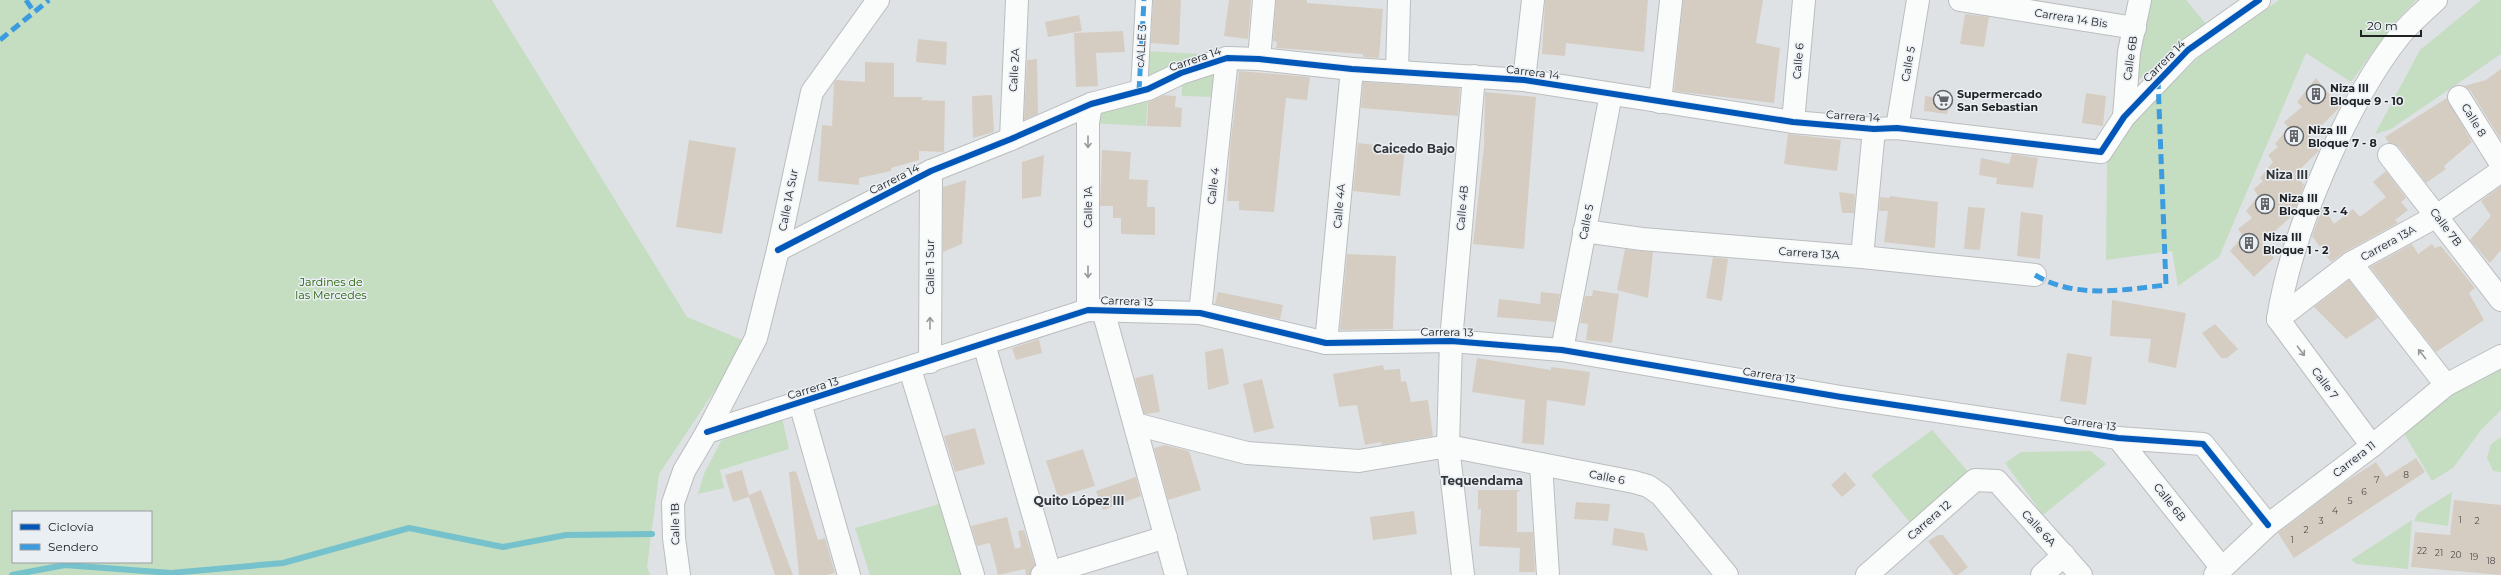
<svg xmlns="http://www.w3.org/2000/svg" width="2501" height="575" font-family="Montserrat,sans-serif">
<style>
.green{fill:#c5ddc1;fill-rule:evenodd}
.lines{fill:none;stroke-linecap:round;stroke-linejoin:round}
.stream{stroke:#75c2cc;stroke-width:6}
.building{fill:#d6cdc2}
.pedestrian-casing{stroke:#bbbdbf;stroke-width:18}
.minor-casing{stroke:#bbbdbf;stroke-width:24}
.tertiary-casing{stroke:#bbbdbf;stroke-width:24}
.pedestrian{stroke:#fafbfb;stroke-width:16}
.minor{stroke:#fafbfb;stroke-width:22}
.tertiary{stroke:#fafbfb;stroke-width:22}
.quiet{stroke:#3c9ce0;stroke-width:5;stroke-dasharray:10 5;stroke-linecap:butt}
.cycleway-casing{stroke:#eaeff4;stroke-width:8}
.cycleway{stroke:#0057b8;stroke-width:6}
.oneway{stroke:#98999a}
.labels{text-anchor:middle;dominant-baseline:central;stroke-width:3;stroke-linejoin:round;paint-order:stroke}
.number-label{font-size:9px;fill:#4e4d4c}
.street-label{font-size:11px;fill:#202224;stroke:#eaeff4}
.poi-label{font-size:11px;font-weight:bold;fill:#202224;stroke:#eaeff4;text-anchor:start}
.park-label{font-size:11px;fill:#225d01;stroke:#eaeff4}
.neighbourhood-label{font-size:12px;font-weight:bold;fill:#34373c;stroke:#eaeff4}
</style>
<rect width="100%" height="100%" fill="#dfe2e5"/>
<g class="green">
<path d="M0,0h492l195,317 60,25 -88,132 -12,93 3,8h-650zM13,512h138v50h-138z"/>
<polygon points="2148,0 2186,0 2206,24 2137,81"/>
<polygon points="2279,0 2416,0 2393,24 2351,82 2306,53 2219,257 2178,286 2172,251 2106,260 2107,160 2133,121 2198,58"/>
<polygon points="2481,0 2501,0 2501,54 2391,129 2375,134 2420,50"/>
<polygon points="1148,51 1199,54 1144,82"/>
<polygon points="1213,64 1215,97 1182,96 1182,74"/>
<polygon points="1148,91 1146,126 1090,123 1092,105"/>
<polygon points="2501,362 2501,410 2481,430 2453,468 2432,481 2402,430 2424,412"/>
<polygon points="782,418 789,449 720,470 724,488 698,494 704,474 721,441"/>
<polygon points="1932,430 1971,475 1912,525 1871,475"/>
<polygon points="2501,437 2501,472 2493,471 2487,458 2491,444"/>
<polygon points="2091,451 2106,464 2043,515 2005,463 2021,452"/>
<polygon points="2452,492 2448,526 2414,521 2418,513"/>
<polygon points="943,503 966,575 870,575 855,528"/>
<polygon points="2412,520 2408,569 2357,564 2351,560"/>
</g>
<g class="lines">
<polyline class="stream" points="12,575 65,565 171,573 283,563 409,528 503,547 566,535 652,534"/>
</g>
<g class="building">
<polygon points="1153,0 1181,0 1179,45 1151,43"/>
<polygon points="1229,0 1251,0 1248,39 1224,36"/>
<polygon points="1276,0 1307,0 1307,3 1383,9 1379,58 1363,57 1363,54 1276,48 1277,42 1273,41"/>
<polygon points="1545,0 1648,0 1644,52 1566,43 1565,56 1542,54"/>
<polygon points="1683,0 1763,0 1756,43 1780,48 1774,103 1674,91"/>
<polygon points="1965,14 1989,17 1984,47 1960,44"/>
<polygon points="1079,15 1082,31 1048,37 1045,22"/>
<polygon points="1123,31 1125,52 1096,53 1098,86 1076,87 1074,33"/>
<polygon points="918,39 947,42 946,65 916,62"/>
<polygon points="1037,59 1038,114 1024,120 1027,60"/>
<polygon points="865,62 894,63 894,97 923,97 921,100 945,101 944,152 919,151 919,160 891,168 891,171 859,178 859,185 818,181 822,125 832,126 834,83 836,80 865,82"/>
<polygon points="2501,69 2501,140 2470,90 2464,86 2486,80"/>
<polygon points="1239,71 1310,77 1307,100 1286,98 1274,212 1239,210 1239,201 1227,201 1230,148"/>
<polygon points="2316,78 2340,107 2309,138 2319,151 2295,174 2304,185 2293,215 2262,243 2274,258 2254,277 2230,251 2243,236 2238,229 2252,218 2246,211 2258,196 2254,189 2263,181 2260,178 2273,162 2268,155 2278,147 2275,144 2288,128 2284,122 2302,107 2297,102"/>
<polygon points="1363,82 1460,88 1458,116 1361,108"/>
<polygon points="1485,92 1536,97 1524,249 1473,244 1484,146"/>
<polygon points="2086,93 2106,96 2103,126 2082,123"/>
<polygon points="992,95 994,132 973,138 972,96"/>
<polygon points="1164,95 1176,96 1175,107 1182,108 1181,127 1147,126 1148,102"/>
<polygon points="1925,96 1951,100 1947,114 1924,111"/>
<polygon points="2447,98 2472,142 2444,166 2446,169 2426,183 2399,147 2389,143 2385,137"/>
<polygon points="1788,134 1841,140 1837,171 1784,164"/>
<polygon points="689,140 736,148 722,234 676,227"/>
<polygon points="1358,143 1405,148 1400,196 1353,191"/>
<polygon points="1102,150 1131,152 1129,179 1148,180 1147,207 1155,207 1155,235 1121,234 1121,218 1113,218 1113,206 1100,206"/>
<polygon points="2012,154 2038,158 2033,188 1996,184 1997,178 1979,175 1981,158 2009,164"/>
<polygon points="1044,155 1041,196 1022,199 1022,162"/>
<polygon points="2386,171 2406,198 2401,202 2408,210 2395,220 2398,223 2345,252 2331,262 2312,236 2323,207 2334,224 2353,209 2360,217 2386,197 2373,182"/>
<polygon points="966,180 962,244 943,252 943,187"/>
<polygon points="2501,186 2501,250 2490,263 2470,240 2491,216 2481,201"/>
<polygon points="1839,192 1855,194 1854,213 1842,213"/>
<polygon points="1890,196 1938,202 1935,248 1884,242 1888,211 1879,211 1880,197 1889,198"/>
<polygon points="1968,207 1985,208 1980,250 1964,249"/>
<polygon points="2021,212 2043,215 2040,259 2017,256"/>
<polygon points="2412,244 2418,254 2432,244 2435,248 2441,246 2475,288 2469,293 2484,320 2436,352 2370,267"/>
<polygon points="1625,249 1653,252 1648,298 1617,290"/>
<polygon points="1347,254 1396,256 1393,329 1340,330"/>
<polygon points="1713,257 1728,259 1722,301 1706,298"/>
<polygon points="2349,280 2378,318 2346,339 2314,307"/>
<polygon points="1593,290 1619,294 1612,343 1586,340 1588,324 1580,323 1585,296 1592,296"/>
<polygon points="1218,292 1283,305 1280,319 1215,304"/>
<polygon points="1541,292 1560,294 1555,322 1497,317 1499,299 1540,304"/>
<polygon points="2112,300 2186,313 2176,368 2148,362 2151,339 2110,336"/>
<polygon points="2215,324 2238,349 2227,358 2221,358 2202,333"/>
<polygon points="1039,339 1042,353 1016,360 1012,348"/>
<polygon points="1223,348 1229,384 1208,390 1205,352"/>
<polygon points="2067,353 2092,357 2086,405 2060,401"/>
<polygon points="1477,358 1551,370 1551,367 1590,372 1585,406 1547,400 1544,445 1522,443 1525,400 1472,392"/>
<polygon points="1383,365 1384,370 1400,369 1401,382 1406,381 1411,402 1428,400 1433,436 1382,445 1381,442 1365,445 1357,405 1339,407 1333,374"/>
<polygon points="1153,374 1160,412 1147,414 1144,414 1135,378"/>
<polygon points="1262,379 1274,428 1254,433 1243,384"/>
<polygon points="975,428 985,464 955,472 944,436"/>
<polygon points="1165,445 1189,451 1201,490 1168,500 1154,448"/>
<polygon points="1083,449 1095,486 1058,497 1046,461"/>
<polygon points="2416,458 2425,472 2294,558 2278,533 2342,484 2376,462 2386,477"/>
<polygon points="742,470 749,495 761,490 793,575 775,575 749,497 733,502 725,475"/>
<polygon points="796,471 818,540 825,538 835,573 827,575 799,575 789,472"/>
<polygon points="1845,472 1856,485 1842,497 1831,485"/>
<polygon points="1136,477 1141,496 1103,510 1096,491"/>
<polygon points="1478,490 1521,490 1517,492 1517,532 1533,532 1535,572 1519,572 1520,548 1479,546 1481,509 1478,510"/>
<polygon points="2454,500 2501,505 2501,575 2411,567 2415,532 2450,535"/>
<polygon points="1576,502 1610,504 1608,521 1574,519"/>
<polygon points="1414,511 1417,534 1373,540 1370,517"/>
<polygon points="1007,517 1015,549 1021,547 1018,531 1024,530 1035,565 1030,575 1026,575 1025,569 998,575 990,543 977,546 971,526"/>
<polygon points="1614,528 1644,533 1648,551 1612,545"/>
<polygon points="1938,535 1943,535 1968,567 1958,575 1954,575 1928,541"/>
</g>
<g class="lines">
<defs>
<polyline id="pedestrian" points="1139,91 1144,0"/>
<g id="minor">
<polyline points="1960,0 2135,28"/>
<polyline points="1259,59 1264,0"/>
<polyline points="1397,72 1399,0"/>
<polyline points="1524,80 1533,0"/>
<polyline points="2459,97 2501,164"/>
<polyline points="1660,102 1671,1"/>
<polyline points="2124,117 2129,52 2140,0"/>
<polyline points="1793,122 1804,0"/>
<polyline points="1897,128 1918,0"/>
<polyline points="1011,139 1017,0"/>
<polyline points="2389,155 2501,300"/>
<polyline points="1584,231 1642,239 1862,257 2035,275"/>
<polyline points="778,250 931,171 1011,139 1091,104 1148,89 1181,73 1227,58 1259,59 1352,69 1524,80 1793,122 1874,129 1897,128 2101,152 2124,117 2188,50 2259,0"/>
<polyline points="1862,257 1874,129"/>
<polyline points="2351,263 2446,385"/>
<polyline points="1088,310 1088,123 1091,104"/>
<polyline points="1103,310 1176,575"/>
<polyline points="1200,313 1227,58"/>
<path d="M2278,319c13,-85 69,-218 123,-285 10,-12 23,-23 35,-34"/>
<polyline points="2278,319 2351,263 2437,216 2501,171"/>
<polyline points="2278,319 2372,446"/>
<polyline points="1326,343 1352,69"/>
<polyline points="984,344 1050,573"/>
<polyline points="1562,350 1611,94"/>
<polyline points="930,362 931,171"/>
<polyline points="910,369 973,575"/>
<polyline points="800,403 849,575"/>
<polyline points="1135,424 1247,453 1359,461 1448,446 1634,482 1648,486 1661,495 1727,575"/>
<polyline points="707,432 1088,310 1200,313 1326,343 1451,341 1562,350 1841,397 2118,438 2203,444 2268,525"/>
<polyline points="2118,438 2221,567"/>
<polyline points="1541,464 1548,575"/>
<polyline points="679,575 674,538 673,503 684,471 707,432 756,338 778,250 812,92 878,0"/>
<polyline points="1042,575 1166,537"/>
<polyline points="1463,575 1448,446 1451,341 1474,76"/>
<polyline points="1867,575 1975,480 1997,481 2081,575"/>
<polyline points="2042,575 2064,555"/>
</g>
<polyline id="tertiary" points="2215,575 2268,525 2372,446 2446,385 2501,356"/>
</defs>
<use href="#pedestrian" class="pedestrian-casing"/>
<use href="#minor" class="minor-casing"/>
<use href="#tertiary" class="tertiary-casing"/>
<use href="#pedestrian" class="pedestrian"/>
<use href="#minor" class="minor"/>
<use href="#tertiary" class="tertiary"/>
<g class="quiet">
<polyline points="26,0 34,12"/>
<polyline points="0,40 49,0"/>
<polyline points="1139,91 1144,0"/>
<path d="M2035,275c41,24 86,15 131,10l-8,-205"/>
</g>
<defs>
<g id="cycleway">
<polyline points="778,250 931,171 1011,139 1091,104 1148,89 1181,73 1227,58 1259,59 1352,69 1524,80 1793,122 1874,129 1897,128 2101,152 2124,117 2188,50 2259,0"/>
<polyline points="707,432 1088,310 1200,313 1326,343 1451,341 1562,350 1841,397 2118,438 2203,444 2268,525"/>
</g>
</defs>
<use href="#cycleway" class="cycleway-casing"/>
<use href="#cycleway" class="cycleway"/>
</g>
<defs><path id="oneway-shaft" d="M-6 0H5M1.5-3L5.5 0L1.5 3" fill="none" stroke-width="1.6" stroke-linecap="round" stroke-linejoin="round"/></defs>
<g class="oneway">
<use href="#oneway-shaft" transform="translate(1088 142) rotate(90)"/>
<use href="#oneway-shaft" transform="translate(1088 272) rotate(90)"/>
<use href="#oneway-shaft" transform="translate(930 323) rotate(-90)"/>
<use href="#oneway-shaft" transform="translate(2301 351) rotate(53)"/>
<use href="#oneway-shaft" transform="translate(2422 354) rotate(-128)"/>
</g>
<defs>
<symbol id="building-ring" viewBox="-11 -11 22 22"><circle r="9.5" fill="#eaeff4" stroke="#636568" stroke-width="1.5"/><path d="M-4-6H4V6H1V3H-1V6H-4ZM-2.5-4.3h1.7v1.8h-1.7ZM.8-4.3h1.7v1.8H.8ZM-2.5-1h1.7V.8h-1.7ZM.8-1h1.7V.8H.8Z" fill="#636568"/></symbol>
<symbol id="supermarket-ring" viewBox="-11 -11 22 22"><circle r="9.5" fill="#eaeff4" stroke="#636568" stroke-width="1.5"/><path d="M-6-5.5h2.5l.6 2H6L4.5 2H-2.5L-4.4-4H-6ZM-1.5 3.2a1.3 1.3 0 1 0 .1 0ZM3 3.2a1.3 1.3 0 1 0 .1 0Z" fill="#636568"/></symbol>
</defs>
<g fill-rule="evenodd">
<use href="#building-ring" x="2305" y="83" width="22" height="22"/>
<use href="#supermarket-ring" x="1932" y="89" width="22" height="22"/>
<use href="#building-ring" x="2283" y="125" width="22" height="22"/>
<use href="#building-ring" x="2254" y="193" width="22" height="22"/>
<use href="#building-ring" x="2238" y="232" width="22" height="22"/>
</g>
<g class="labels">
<g class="number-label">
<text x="2406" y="474">8</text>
<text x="2377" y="479">7</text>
<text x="2364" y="491">6</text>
<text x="2350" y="500">5</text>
<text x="2335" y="510">4</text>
<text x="2460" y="519">1</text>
<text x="2321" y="520">3</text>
<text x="2477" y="520">2</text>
<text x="2306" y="529">2</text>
<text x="2292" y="539">1</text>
<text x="2422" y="550">22</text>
<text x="2439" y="552">21</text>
<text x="2456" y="554">20</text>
<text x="2474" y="556">19</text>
<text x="2491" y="560">18</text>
</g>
<g class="street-label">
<text transform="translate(2071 18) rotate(9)">Carrera 14 Bis</text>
<text transform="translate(1141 46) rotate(-87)">cALLE 3</text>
<text transform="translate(2130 58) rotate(-82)">Calle 6B</text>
<text transform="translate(1195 59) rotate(-19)">Carrera 14</text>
<text transform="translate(1798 61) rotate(-85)">Calle 6</text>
<text transform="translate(2164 61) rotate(-45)">Carrera 14</text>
<text transform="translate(1908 64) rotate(-80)">Calle 5</text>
<text transform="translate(1014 70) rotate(-87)">Calle 2A</text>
<text transform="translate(1533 72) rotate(7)">Carrera 14</text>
<text transform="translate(1853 116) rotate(4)">Carrera 14</text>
<text transform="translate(2474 120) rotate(58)">Calle 8</text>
<text transform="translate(894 179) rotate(-27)">Carrera 14</text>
<text transform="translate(1213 186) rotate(-84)">Calle 4</text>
<text transform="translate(788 200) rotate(-79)">Calle 1A Sur</text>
<text transform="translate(1339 206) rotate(-85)">Calle 4A</text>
<text transform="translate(1088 207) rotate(-90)">Calle 1A</text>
<text transform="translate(1462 208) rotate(-85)">Calle 4B</text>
<text transform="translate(1586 222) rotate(-79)">Calle 5</text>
<text transform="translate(2446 227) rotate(53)">Calle 7B</text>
<text transform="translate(2388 243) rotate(-29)">Carrera 13A</text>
<text transform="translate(1809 253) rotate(4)">Carrera 13A</text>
<text transform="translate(930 267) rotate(-90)">Calle 1 Sur</text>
<text transform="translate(1127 301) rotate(2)">Carrera 13</text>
<text transform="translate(1447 332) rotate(1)">Carrera 13</text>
<text transform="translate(1769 375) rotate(9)">Carrera 13</text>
<text transform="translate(2325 383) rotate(53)">Calle 7</text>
<text transform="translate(813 388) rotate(-17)">Carrera 13</text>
<text transform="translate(2090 423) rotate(8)">Carrera 13</text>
<text transform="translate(2354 459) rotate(-38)">Carrera 11</text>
<text transform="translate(1607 477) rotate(11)">Calle 6</text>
<text transform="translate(2170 502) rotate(52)">Calle 6B</text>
<text transform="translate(1929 520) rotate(-41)">Carrera 12</text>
<text transform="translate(675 524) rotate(-91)">Calle 1B</text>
<text transform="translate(2039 528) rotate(47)">Calle 6A</text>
</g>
<g class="poi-label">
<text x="2330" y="88">Niza III<tspan x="2330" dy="13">Bloque 9 - 10</tspan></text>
<text x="1957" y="94">Supermercado<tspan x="1957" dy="13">San Sebastian</tspan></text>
<text x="2308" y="130">Niza III<tspan x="2308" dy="13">Bloque 7 - 8</tspan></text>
<text x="2279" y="198">Niza III<tspan x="2279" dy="13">Bloque 3 - 4</tspan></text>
<text x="2263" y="237">Niza III<tspan x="2263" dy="13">Bloque 1 - 2</tspan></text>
</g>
<g class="park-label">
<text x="331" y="282">Jardines de<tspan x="331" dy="13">las Mercedes</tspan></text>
</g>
<g class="neighbourhood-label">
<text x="1414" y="148">Caicedo Bajo</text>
<text x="2287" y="174">Niza III</text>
<text x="1482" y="480">Tequendama</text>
<text x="1079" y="500">Quito López III</text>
</g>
</g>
<rect x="12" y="511" width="140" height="52" fill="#eaeff4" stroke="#999da1"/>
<rect x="20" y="524" width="20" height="6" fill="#0057b8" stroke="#999da1"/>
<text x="48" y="531" font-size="12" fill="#202224">Ciclovía</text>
<rect x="20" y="544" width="20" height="6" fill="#3c9ce0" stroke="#999da1"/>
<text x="48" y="551" font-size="12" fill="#202224">Sendero</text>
<path d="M2361 30v6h60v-6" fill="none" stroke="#202224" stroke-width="2"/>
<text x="2367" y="30" font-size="12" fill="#202224" stroke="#eaeff4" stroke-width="3" paint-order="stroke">20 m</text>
</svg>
